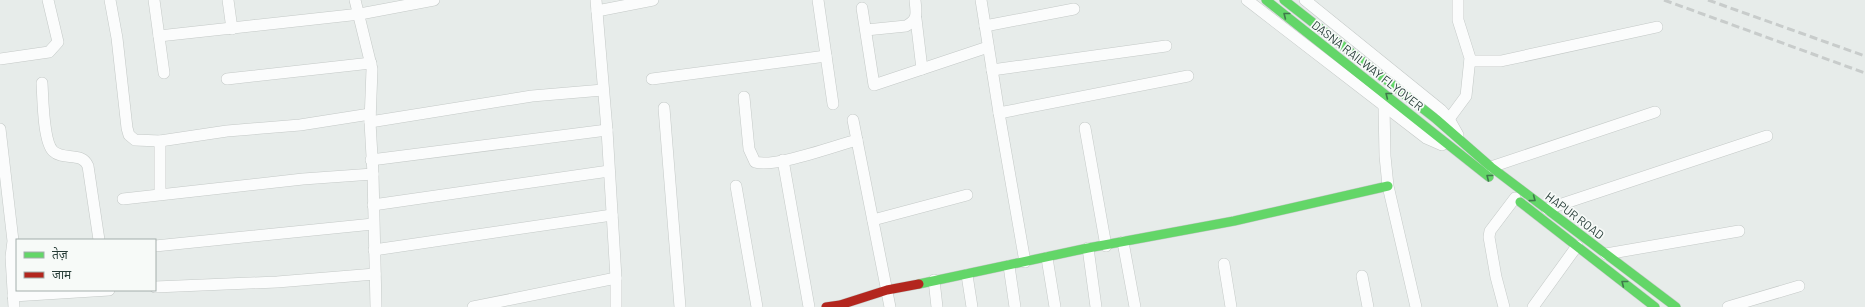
<svg xmlns="http://www.w3.org/2000/svg" width="1865" height="307" font-family="Barlow,'Noto Sans Devanagari',sans-serif">
<style>
.lines{fill:none;stroke-linecap:round;stroke-linejoin:round}
.street-casing{stroke:#c4c9c7;stroke-width:12}
.fast-casing{stroke:#c5cac8;stroke-width:10}
.jam-casing{stroke:#c5cac8;stroke-width:10}
.street{stroke:#fbfcfc;stroke-width:11}
.fast{stroke:#63d668;stroke-width:9}
.jam{stroke:#b3261e;stroke-width:9}
.rail{stroke:#c8cccb;stroke-width:3;stroke-dasharray:8 4;stroke-linecap:butt}
.oneway{stroke:#3f7a4b}
.labels{text-anchor:middle;dominant-baseline:central;stroke-width:3.5;stroke-linejoin:round;paint-order:stroke}
.street-label{font-size:12px;fill:#273d38;stroke:#f7faf8}
</style>
<rect width="100%" height="100%" fill="#e7ecea"/>
<g class="lines">
<defs>
<g id="street">
<polyline points="110,0 117,38 127,128 129,135 135,140 160,141 227,131 300,125 370,114"/>
<polyline points="154,0 164,73"/>
<polyline points="228,0 232,29"/>
<polyline points="355,0 372,69 370,122 373,174 376,307"/>
<polyline points="596,0 607,130 616,278 616,307"/>
<polyline points="818,0 833,104"/>
<polyline points="981,0 999,113 1025,262"/>
<polyline points="1247,0 1426,138 1442,145"/>
<polyline points="1305,0 1441,110 1449,119 1458,135"/>
<polyline points="862,8 874,85 988,47"/>
<polyline points="597,11 653,0"/>
<polyline points="916,19 922,69"/>
<polyline points="985,26 1074,9"/>
<path d="M866,30l40,-4c13,-7 10,-13 9,-26"/>
<polyline points="159,36 360,14 434,0"/>
<polyline points="0,59 49,52 58,42 48,0"/>
<polyline points="1470,61 1501,61 1657,27"/>
<polyline points="992,70 1166,46"/>
<polyline points="227,79 371,63"/>
<polyline points="652,79 826,56"/>
<path d="M42,83c1,15 1,58 11,68 10,10 29,0 35,15l11,74"/>
<path d="M744,97l5,52 6,13c20,6 79,-16 102,-22"/>
<polyline points="1384,106 1385,156 1388,186 1416,307"/>
<polyline points="664,108 680,307"/>
<polyline points="999,113 1188,76"/>
<polyline points="1449,119 1466,96 1470,58 1458,20 1458,0"/>
<polyline points="853,120 890,307"/>
<polyline points="370,122 532,96 603,90"/>
<polyline points="1085,128 1106,246"/>
<polyline points="0,129 13,241 11,257 14,307"/>
<polyline points="371,160 607,130"/>
<polyline points="783,160 809,307"/>
<polyline points="1491,167 1655,112"/>
<polyline points="736,186 757,307"/>
<polyline points="160,194 160,141"/>
<polyline points="123,199 303,179 373,174"/>
<polyline points="373,205 609,171"/>
<polyline points="1547,209 1767,136"/>
<polyline points="873,220 967,195"/>
<polyline points="1123,242 1135,307"/>
<polyline points="155,246 373,224"/>
<polyline points="1088,248 1096,307"/>
<polyline points="374,250 612,215"/>
<polyline points="1606,254 1739,231"/>
<polyline points="1047,258 1055,307"/>
<polyline points="1224,264 1231,307"/>
<polyline points="1009,266 1015,307"/>
<polyline points="967,275 972,307"/>
<polyline points="1362,276 1368,307"/>
<polyline points="934,280 937,307"/>
<polyline points="155,287 277,282 375,274"/>
<polyline points="13,296 109,290"/>
<polyline points="473,307 616,278"/>
<polyline points="1504,307 1496,277 1489,237 1490,231 1515,198"/>
<polyline points="1533,307 1577,246"/>
<polyline points="1728,307 1799,286"/>
</g>
<g id="fast">
<polyline points="1266,0 1489,177"/>
<polyline points="1284,0 1436,119 1491,167 1676,307"/>
<polyline points="1520,202 1655,307"/>
<polyline points="919,284 1088,248 1234,221 1388,186"/>
</g>
<polyline id="jam" points="826,307 840,305 887,290 919,284"/>
</defs>
<use href="#street" class="street-casing"/>
<use href="#fast" class="fast-casing"/>
<use href="#jam" class="jam-casing"/>
<use href="#street" class="street"/>
<use href="#fast" class="fast"/>
<use href="#jam" class="jam"/>
<g class="rail">
<polyline points="1664,0 1865,73"/>
<polyline points="1708,0 1865,56"/>
</g>
</g>
<defs><path id="oneway-chevron" d="M-2-3.5L2.5 0L-2 3.5" fill="none" stroke-width="1.6" stroke-linecap="round" stroke-linejoin="round"/></defs>
<g class="oneway">
<use href="#oneway-chevron" transform="translate(1286 15) rotate(-142)"/>
<use href="#oneway-chevron" transform="translate(1388 95) rotate(-142)"/>
<use href="#oneway-chevron" transform="translate(1489 177) rotate(-142)"/>
<use href="#oneway-chevron" transform="translate(1533 199) rotate(37)"/>
<use href="#oneway-chevron" transform="translate(1624 283) rotate(-142)"/>
</g>
<g class="labels">
<g class="street-label">
<text transform="translate(1368 65) rotate(38)">DASNA RAILWAY FLYOVER</text>
<text transform="translate(1575 215) rotate(37)">HAPUR ROAD</text>
</g>
</g>
<rect x="16" y="239" width="140" height="52" fill="#f7faf8" stroke="#a4aeab"/>
<rect x="24" y="252" width="20" height="6" fill="#63d668" stroke="#a4aeab"/>
<text x="52" y="259" font-size="12" fill="#273d38">तेज़</text>
<rect x="24" y="272" width="20" height="6" fill="#b3261e" stroke="#a4aeab"/>
<text x="52" y="279" font-size="12" fill="#273d38">जाम</text>
</svg>
